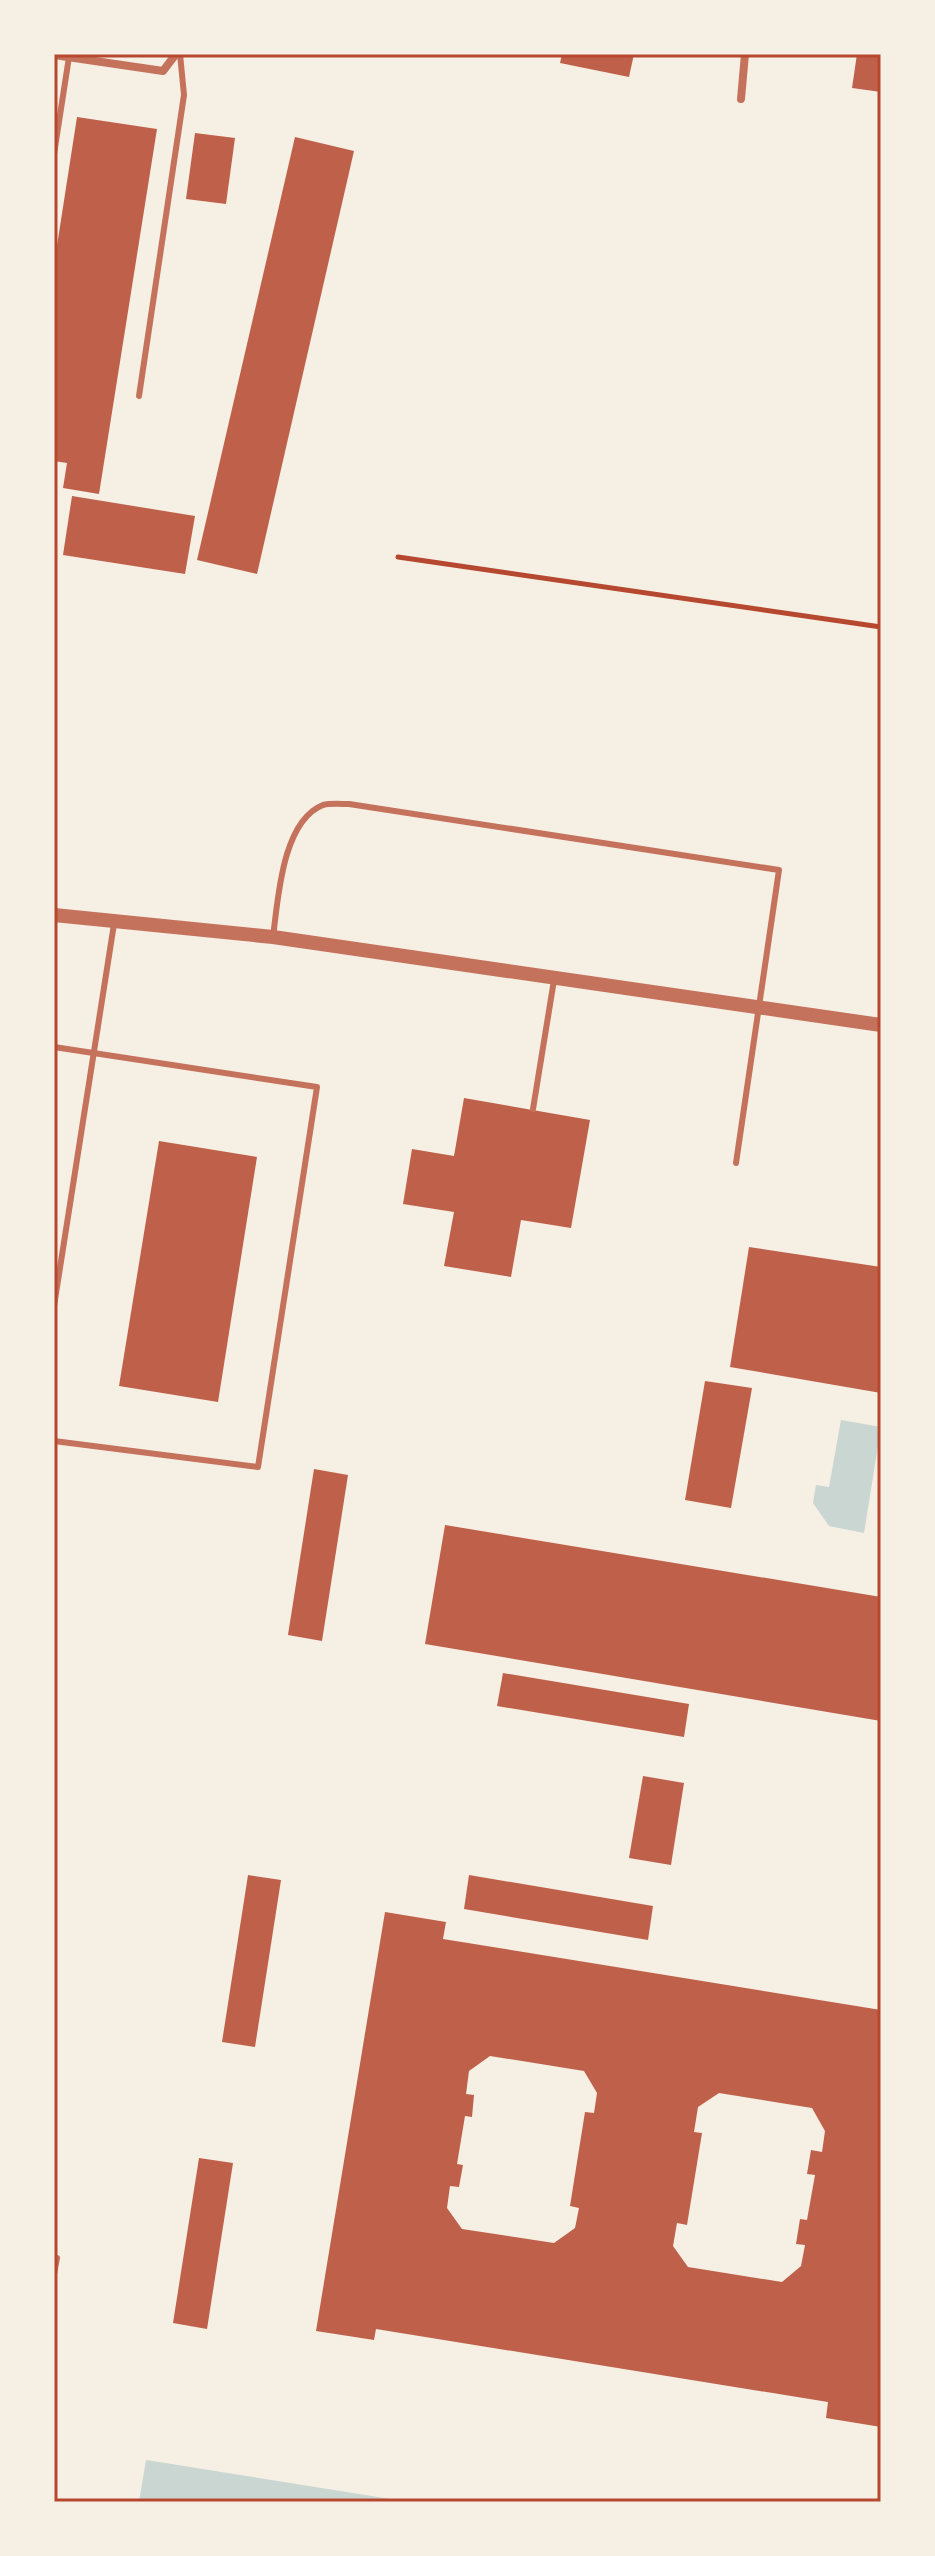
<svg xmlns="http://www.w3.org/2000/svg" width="935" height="2556" font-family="Raleway,sans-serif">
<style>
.water{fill:#c9d6d2}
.building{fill:#bf614a;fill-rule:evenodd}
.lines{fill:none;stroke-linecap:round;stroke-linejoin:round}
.path{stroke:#b5482f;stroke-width:5}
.service{stroke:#c5725c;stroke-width:6}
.minor{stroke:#c5725c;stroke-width:8}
.tertiary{stroke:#c5725c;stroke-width:14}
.neatline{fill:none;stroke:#b5482f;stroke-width:3}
</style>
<rect width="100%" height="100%" fill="#f6efe4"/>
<g class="water">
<polygon points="841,1420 881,1427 864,1533 829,1526 813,1503 816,1485 829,1487"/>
<polygon points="146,2460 409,2502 139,2502"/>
</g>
<g class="building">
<polygon points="562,54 634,54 629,77 560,63"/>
<polygon points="857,54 881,54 881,92 852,88"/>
<polygon points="77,117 157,129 99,494 63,488 67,463 54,461 54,265"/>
<polygon points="195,133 235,138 226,204 186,199"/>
<polygon points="295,137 354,151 257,574 197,560"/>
<polygon points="72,496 195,516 185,574 63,555"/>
<polygon points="464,1098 590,1120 571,1228 521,1220 511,1277 444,1266 454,1212 403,1204 412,1149 454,1156"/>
<polygon points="159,1141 257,1157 218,1402 119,1386"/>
<polygon points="749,1247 881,1267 881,1393 730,1367"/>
<polygon points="705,1381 752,1388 731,1508 685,1500"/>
<polygon points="314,1469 348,1475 322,1641 288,1635"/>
<polygon points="445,1525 881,1597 881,1721 425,1644"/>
<polygon points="503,1673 689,1704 684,1737 497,1706"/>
<polygon points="643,1776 684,1783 671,1865 629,1858"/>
<polygon points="248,1875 281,1880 255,2047 222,2042"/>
<polygon points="469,1875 653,1906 648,1940 464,1909"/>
<path d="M385,1912l61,10 -3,17 438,71v417l-55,-9 2,-16 -452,-73 -2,11 -58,-9zM490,2056l94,15 13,22 -3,20 -9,-1 -15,94 9,2 -4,20 -21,15 -92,-14 -15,-21 3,-22 9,1 4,-22 -6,-1 8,-48 7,1 2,-22 -8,-1 3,-23zM719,2093l93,15 13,23 -3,21 -11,-2 -4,24 8,1 -8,45 -7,-1 -4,25 9,1 -4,21 -19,16 -94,-15 -15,-21 4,-23 10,2 15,-92 -8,-1 4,-25z"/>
<polygon points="199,2158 233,2163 207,2329 173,2323"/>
</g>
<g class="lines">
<polyline class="path" points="398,557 881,627"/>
<g class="service">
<polyline points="54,154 69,57"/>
<polyline points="139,396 184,95 180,54"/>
<path d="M273,937c5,-37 9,-116 50,-132 7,-2 18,-1 26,-1l430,66 -43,293"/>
<polyline points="54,1047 317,1087 258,1467 54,1441"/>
<polyline points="533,1109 554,980"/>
<polyline points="54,1306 114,924"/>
<polyline points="54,2274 57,2258"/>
</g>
<g class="minor">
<polyline points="54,55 163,71 176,54"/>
<polyline points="741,99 745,54"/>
</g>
<polyline class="tertiary" points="54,915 273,937 881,1025"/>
</g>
<rect width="935" height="2556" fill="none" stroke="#f6efe4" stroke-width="112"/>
<rect x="56" y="56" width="823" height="2444" class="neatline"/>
</svg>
